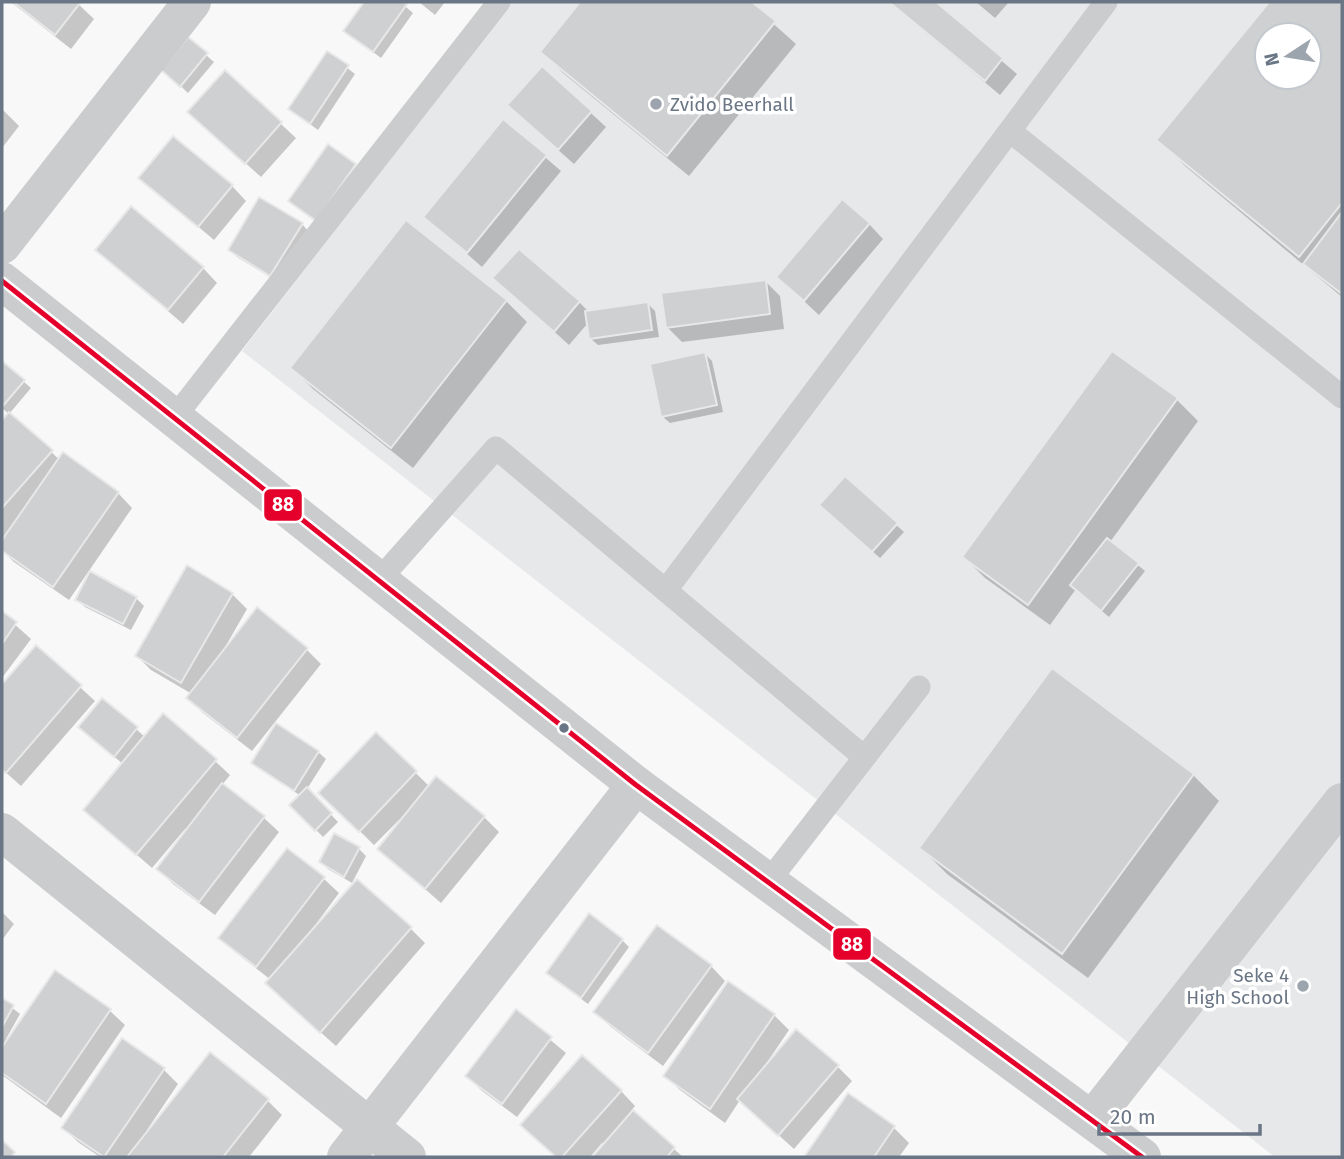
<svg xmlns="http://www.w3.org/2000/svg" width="1344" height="1159" font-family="'Fira Sans',sans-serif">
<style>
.built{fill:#e6e8e9;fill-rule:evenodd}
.shadow{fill:#0003;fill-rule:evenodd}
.building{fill:#cfd0d2;stroke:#e8e8e8;stroke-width:2;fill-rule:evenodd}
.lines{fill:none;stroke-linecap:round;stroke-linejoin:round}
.service{stroke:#cbcccd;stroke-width:23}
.minor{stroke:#cbcccd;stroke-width:38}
.bus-1-casing{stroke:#fff;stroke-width:10}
.bus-1{stroke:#e4002b;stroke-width:5}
.poi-dot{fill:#9ca4ad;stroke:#fff;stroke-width:2.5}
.bus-dot{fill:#6a7685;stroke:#fff;stroke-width:2.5}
.labels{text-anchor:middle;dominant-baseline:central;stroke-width:7;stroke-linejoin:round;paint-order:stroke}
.poi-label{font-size:19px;fill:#6a7685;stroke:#fff;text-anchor:start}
.line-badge{stroke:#fff;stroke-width:2.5}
.badge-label{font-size:19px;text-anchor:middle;font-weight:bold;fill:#fff}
</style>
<rect width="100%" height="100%" fill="#f8f8f8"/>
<path class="built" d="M511,2h831v1155h-67l-1033,-806zM1267,35h42v42h-42z"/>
<g class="shadow">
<polygon points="11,2 76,2 94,19 71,49"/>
<polygon points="366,2 400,2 413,13 381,58 345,31"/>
<polygon points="419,2 445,2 435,15"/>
<polygon points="583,2 749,2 796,44 689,176 563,73 542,52"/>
<polygon points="889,2 933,2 1017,74 1000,95"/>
<polygon points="976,2 1009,2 995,18"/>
<path d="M1271,2h71v295l-157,-131 -26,-26zM1267,35h42v42h-42z"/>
<polygon points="328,53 355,74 318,130 290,109"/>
<polygon points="206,55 214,62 188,93 171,77"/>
<polygon points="542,68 606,127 574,164 524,120"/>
<polygon points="225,72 296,138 261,177 204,126"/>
<polygon points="2,109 19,126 2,148"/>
<polygon points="503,121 561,171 482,267 425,217"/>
<polygon points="141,178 232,186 246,201 214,240"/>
<polygon points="302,224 309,232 278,282 237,257 230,250"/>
<polygon points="869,224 883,239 819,315 778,277"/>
<polygon points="97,250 203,268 217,283 183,324"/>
<polygon points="495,278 579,302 589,312 648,304 655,311 659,337 598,345 590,338 588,323 569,345"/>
<polygon points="765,281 780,296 784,329 682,342 667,327"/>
<polygon points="506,301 527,322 413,468 313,389 292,368"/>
<polygon points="705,354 712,361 723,412 670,423 662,416"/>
<polygon points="2,363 31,388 9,414 2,408"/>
<polygon points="1177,400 1198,421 1110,542 1145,571 1109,617 1076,589 1050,625 985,578 964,557"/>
<polygon points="9,414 60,460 118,493 132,508 69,600 14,562 2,550 2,422"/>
<polygon points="845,479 904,532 880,558 828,512"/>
<polygon points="91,574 136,598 144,606 131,630 85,607 77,599"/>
<polygon points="232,594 247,609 224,649 306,649 321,664 252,751 203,713 189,698 192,694 151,670 137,656"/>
<polygon points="2,613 31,639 2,678"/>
<polygon points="36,647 95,701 21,786 2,769 2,686"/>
<polygon points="103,700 145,737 215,761 230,775 222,785 264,818 279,832 215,915 173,884 158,869 187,831 185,829 152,868 85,810 123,764 87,734"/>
<polygon points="376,734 429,786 484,817 499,832 441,903 379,849 402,820 400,819 374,845 321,793"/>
<polygon points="318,752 326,759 307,789 338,822 323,837 292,805 301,796 261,770 253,763"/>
<polygon points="1193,775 1219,801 1088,978 947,874 921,848"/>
<polygon points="359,849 366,856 352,883 328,869 321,862"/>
<polygon points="288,851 324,879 339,893 316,924 318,926 410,928 425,943 336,1046 282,998 271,980 235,952 220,938"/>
<polygon points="2,912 14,924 2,940"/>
<polygon points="622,940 629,947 588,1004 555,980"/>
<polygon points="711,966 725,981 663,1066 611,1027 596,1012"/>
<polygon points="55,972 110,1011 125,1025 61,1118 2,1075 2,1000 20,1014 6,1039 8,1041"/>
<polygon points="517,1012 566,1053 517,1117 482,1091 467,1076"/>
<polygon points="774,1015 789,1030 764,1067 838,1067 852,1081 794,1149 740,1100 725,1123 680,1090 665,1076"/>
<polygon points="210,1054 268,1101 282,1115 249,1157 100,1157 78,1142 63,1128 164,1070 178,1084 147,1130 150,1131"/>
<polygon points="621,1091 635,1106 631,1111 683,1157 595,1157 605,1145 602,1143 590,1157 557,1157 537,1140"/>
<polygon points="849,1095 894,1128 909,1143 899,1157 806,1157"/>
</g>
<g class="building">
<polygon points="13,2 79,2 80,3 55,35"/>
<polygon points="364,2 403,2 407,4 373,52 343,31"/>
<polygon points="580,2 752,2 776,21 667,156 540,52"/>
<polygon points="889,2 936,2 1003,58 985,81"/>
<path d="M1269,2h73v201l-43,54 -143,-117zM1267,35h42v42h-42z"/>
<polygon points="188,37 208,53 180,87 161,70"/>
<polygon points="327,51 349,65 310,124 288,109"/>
<polygon points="542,66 592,111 558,150 507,105"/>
<polygon points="225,70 282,122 245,164 187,112"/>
<polygon points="503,119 547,155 467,253 423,217"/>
<polygon points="173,136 233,185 198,227 138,178"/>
<polygon points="328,144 356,164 316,221 288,201"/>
<polygon points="259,197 303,223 270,276 228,250"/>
<polygon points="842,199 870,223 804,301 776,277"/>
<polygon points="131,206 204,267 168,310 95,250"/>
<polygon points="1342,212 1342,294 1303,264"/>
<polygon points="406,220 507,300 391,448 290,368"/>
<polygon points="519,249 580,301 554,332 492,278"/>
<polygon points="766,280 770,314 666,328 661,293"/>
<polygon points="648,302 652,330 589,339 585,311"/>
<polygon points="1112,351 1178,398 1028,605 962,557"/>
<polygon points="705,352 717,405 661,417 650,364"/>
<polygon points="2,361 25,380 2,407"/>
<polygon points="9,412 53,450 2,508 2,420"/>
<polygon points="63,452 119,492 53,587 2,551 2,540"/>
<polygon points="845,476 898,523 872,552 819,505"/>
<polygon points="1107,538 1139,563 1101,611 1070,585"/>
<polygon points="187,565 233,593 181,683 135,656"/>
<polygon points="90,571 137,597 123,624 75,600"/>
<polygon points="257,607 308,648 237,738 186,698"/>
<polygon points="2,611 17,622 2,644"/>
<polygon points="36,645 82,685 6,773 2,770 2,684"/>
<polygon points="1052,668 1194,774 1062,954 919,848"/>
<polygon points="102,698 138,727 114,757 78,727"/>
<polygon points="163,713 217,759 136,855 83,810"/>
<polygon points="276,723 319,751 294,791 251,763"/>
<polygon points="376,732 417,771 359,832 318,793"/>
<polygon points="436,776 485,816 425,889 377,849"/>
<polygon points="222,783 265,816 199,902 156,869"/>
<polygon points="307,787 332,813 315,831 289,805"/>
<polygon points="334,833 360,847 344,877 319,862"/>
<polygon points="287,848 325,877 256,967 218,938"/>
<polygon points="357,879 412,927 320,1033 265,983"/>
<polygon points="589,913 623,939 581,998 546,973"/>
<polygon points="657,925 712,965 648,1053 593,1012"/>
<polygon points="55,970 111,1009 46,1104 2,1073 2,1047"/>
<polygon points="728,981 775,1014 710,1109 663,1076"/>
<polygon points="2,998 14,1005 2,1027"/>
<polygon points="516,1009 552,1037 502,1104 465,1076"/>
<polygon points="796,1029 839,1065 778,1136 737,1099"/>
<polygon points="122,1038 165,1068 104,1157 61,1128"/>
<polygon points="210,1052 269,1099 223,1157 127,1157"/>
<polygon points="582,1055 622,1090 562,1157 556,1157 520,1125"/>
<polygon points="848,1093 895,1126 874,1157 804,1157"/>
<polygon points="633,1110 675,1147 667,1157 592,1157"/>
<polygon points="2,1140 15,1152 11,1157 2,1157"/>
</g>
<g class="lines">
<g class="service">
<polyline points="1010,131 1342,397"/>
<polyline points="174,418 499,2"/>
<polyline points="379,580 496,448 864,757"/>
<polyline points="666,590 1106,2"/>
<polyline points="768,882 919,687"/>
</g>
<g class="minor">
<polyline points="2,245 192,2"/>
<polyline points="2,281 636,785 1142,1157"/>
<polyline points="2,832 407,1157"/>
<polyline points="1093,1119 1342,802"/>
<polyline points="346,1157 636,785"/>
</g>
<defs>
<polyline id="bus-1" points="2,281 636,785 1142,1157"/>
</defs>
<use href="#bus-1" class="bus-1-casing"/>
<use href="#bus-1" class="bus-1"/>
</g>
<g class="poi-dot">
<circle cx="656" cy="104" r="7"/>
<circle cx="1303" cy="986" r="7"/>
</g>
<circle class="bus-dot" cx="564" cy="728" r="6"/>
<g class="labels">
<g class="poi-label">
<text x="670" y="104">Zvido Beerhall</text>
<text x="1289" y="975" text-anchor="end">Seke 4<tspan x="1289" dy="22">High School</tspan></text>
</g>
</g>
<g class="line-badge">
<rect x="263" y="488" width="40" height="34" rx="7" fill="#e4002b"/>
<rect x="832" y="927" width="40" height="34" rx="7" fill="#e4002b"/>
</g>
<g class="badge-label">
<text x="283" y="511">88</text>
<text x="852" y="951">88</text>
</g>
<rect width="1344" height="1159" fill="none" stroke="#6a7685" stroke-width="7"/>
<g transform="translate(1288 56) rotate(258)"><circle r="33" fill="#ffffff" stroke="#c3c8ce" stroke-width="2"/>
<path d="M0-5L12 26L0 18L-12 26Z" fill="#9ca4ad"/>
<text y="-10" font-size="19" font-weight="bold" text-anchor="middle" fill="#6a7685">N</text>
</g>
<path d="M1099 1124v10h161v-10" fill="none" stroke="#6a7685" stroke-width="3.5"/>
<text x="1110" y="1124" font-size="21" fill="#6a7685" stroke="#ffffff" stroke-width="5" paint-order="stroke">20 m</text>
</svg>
